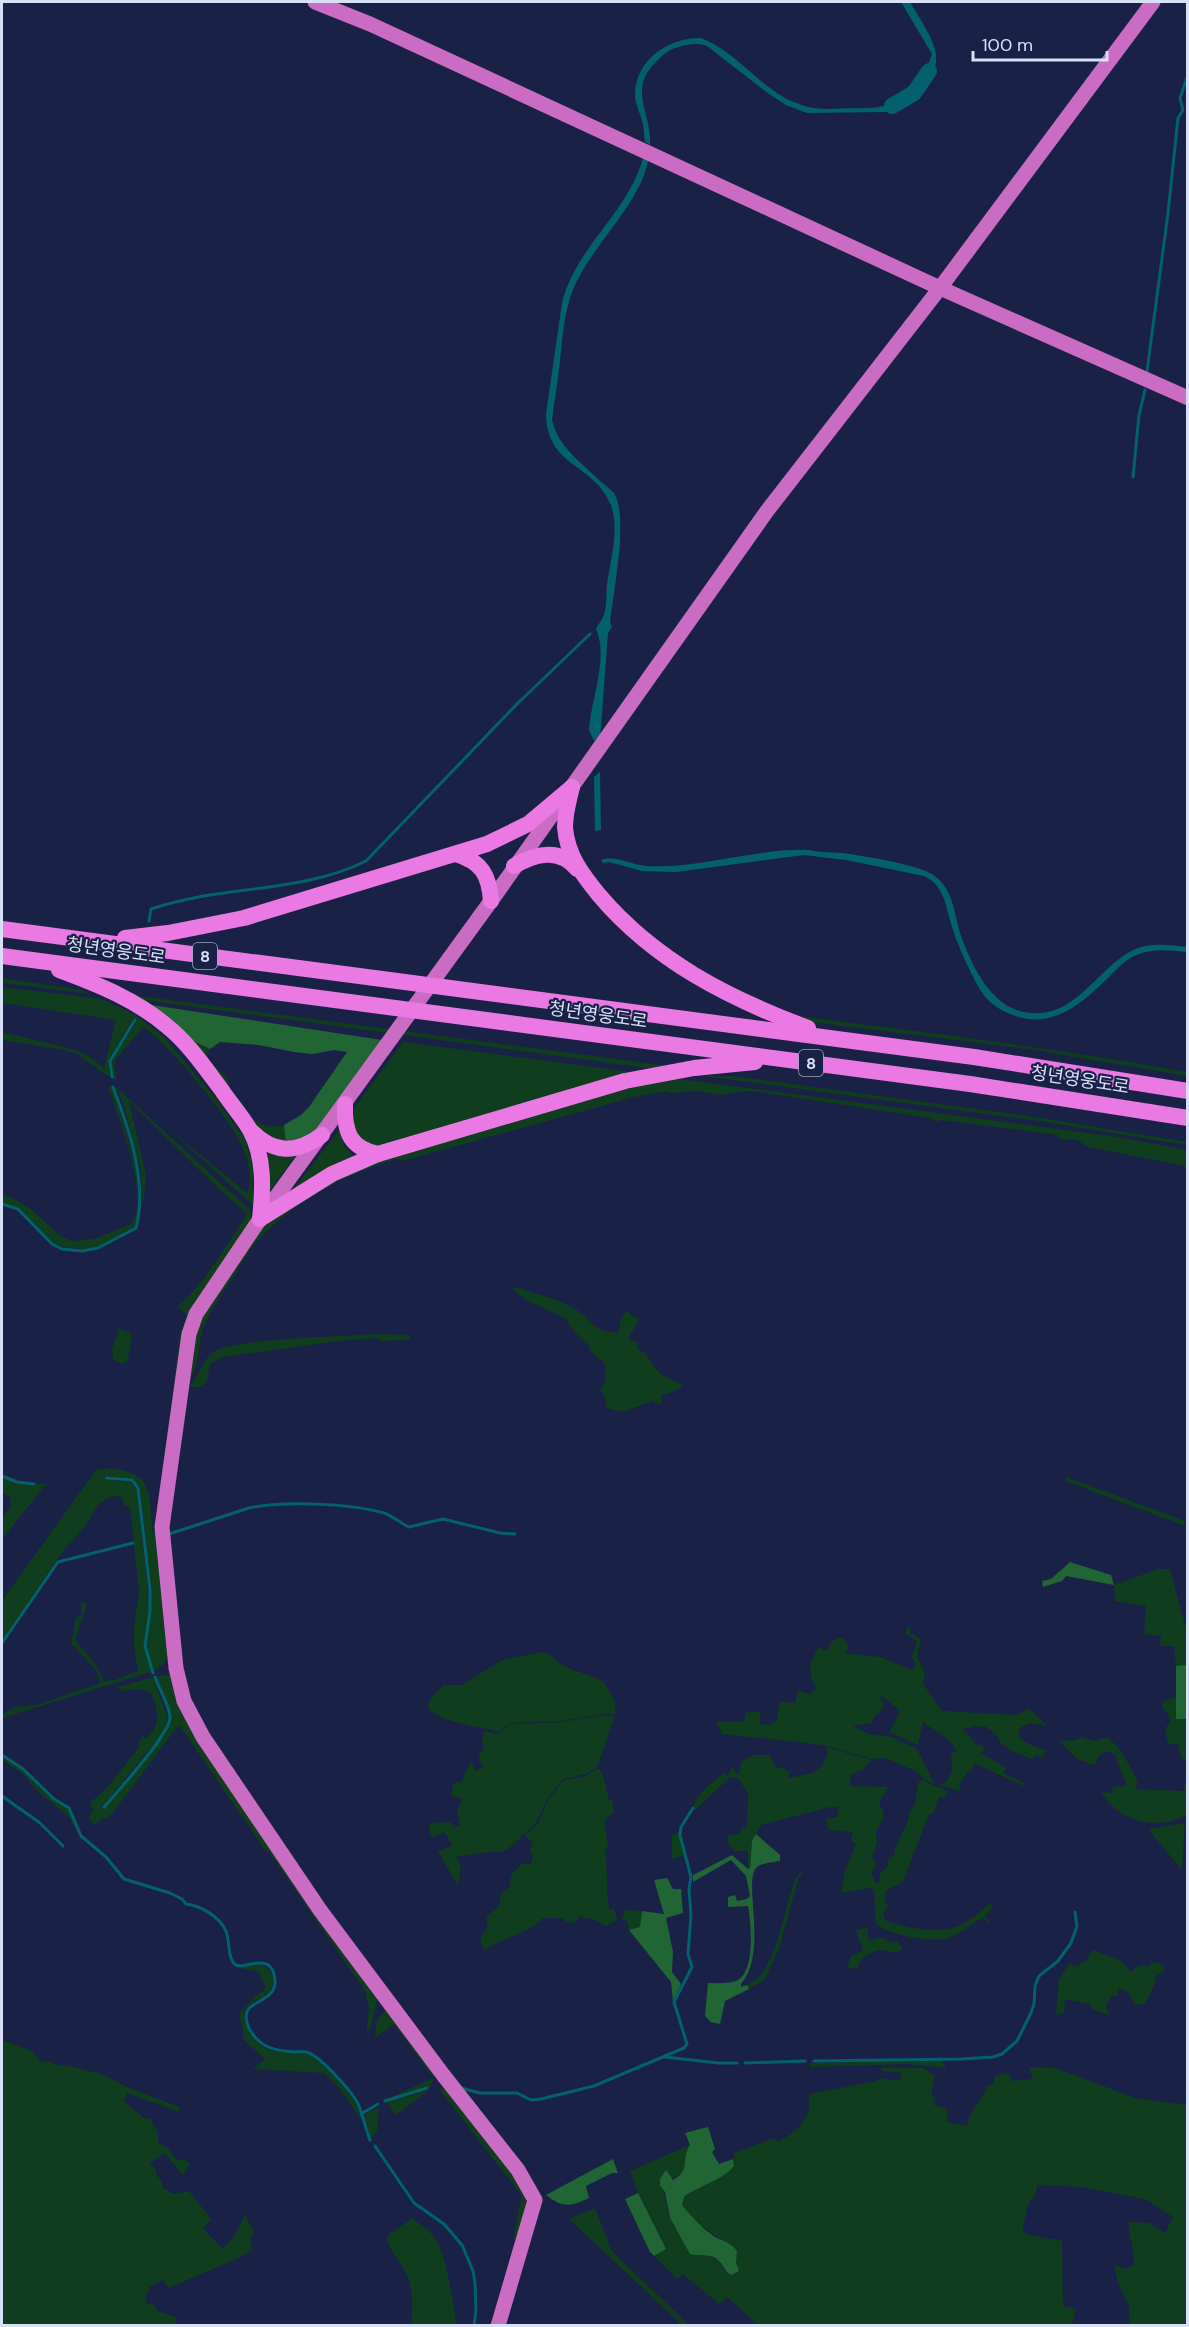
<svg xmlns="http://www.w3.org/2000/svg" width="1189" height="2327" font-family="'DM Sans','Noto Sans KR',sans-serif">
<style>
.green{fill:#0f3d1d}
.forest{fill:#216535}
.water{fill:#03616d}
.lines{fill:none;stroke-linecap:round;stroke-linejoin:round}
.stream{stroke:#03616d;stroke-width:3}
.river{stroke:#03616d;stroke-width:16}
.major{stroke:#ca6cc3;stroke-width:15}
.highway{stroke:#ea79e3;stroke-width:16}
.labels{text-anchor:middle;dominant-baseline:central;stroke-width:4.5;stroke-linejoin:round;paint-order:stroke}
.shield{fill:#192246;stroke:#9fa7c3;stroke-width:1.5}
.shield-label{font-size:16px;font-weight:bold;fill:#d8e0f8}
.street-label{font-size:18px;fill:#d8e0f8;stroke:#192246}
</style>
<rect width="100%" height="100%" fill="#192246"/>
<g class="green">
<polygon points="2,978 81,990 90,994 2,983"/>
<path d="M2,987l100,12 34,16 27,21 51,60 31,43 8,26v40l-87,-78 81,66c6,-13 1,-32 -4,-45 -11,-28 -75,-105 -100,-121 -4,6 -27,31 -28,34 -1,6 1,14 1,20l-3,-2c-6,-25 13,-37 24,-58l-4,-1 -24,39v18l-32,-23 -13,-4 -62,-10v-8l70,17 14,5 18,14 12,-48 -114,-17z"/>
<polygon points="131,995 617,1059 667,1066 661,1070 129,998"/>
<path d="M775,1013c138,18 276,34 412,59v4l-159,-27 -233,-29z"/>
<path d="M177,1033l33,16 -3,6 3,7 17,16 3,10 15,19 1,8c12,9 23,14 38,10l2,21 -15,-2 -21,-16 -45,-64z"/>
<polygon points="403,1042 647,1074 371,1150 348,1122 349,1115"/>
<polygon points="704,1076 733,1076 1041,1118 1187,1142 1187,1145 1039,1121"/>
<path d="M680,1079l438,58 69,13 1,23 -2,2 -1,-9 -97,-19 -11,-7 -17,-1 -2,-4 -117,-15 -5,2 -6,-4 -171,-26 -15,-1 -21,4 -25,-4 -27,2 -3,-2 -34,6 -231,64 -6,-2c-51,15 -96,38 -134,76 -13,12 -22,31 -32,45 -9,14 -19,28 -26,43 -7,15 -6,48 -16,57l10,-60 62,-91 31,-24 62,-36 274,-84z"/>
<path d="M111,1085c7,18 12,36 17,54 9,32 16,55 7,88l-38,20 -15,2 -19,-2 -10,-4 -34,-35 -17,-6v-9l28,15 29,27 13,6 23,-2 36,-15c21,-25 -13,-107 -22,-136z"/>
<path d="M115,1086l135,124 2,10 -55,86 -34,182 5,168 -5,9 -10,6 -7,-26 5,-35v-20l-11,-102 -9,-10 -24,-2 -2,2 1,1 25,3 6,9 11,100 1,20 -5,34 7,27 -149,46v-4l13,-7 22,-2 63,-22 -4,-13 -25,-27 5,-26 5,-1v-14l6,2 -12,36 21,25 8,16 11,-1 23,-9 -4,-25v-19l5,-35 -9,-85 -5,-1 -3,-9 -11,-1 -13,9 -14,23 -21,23 -61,90v-40l94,-131c16,-4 32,0 46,9l7,14 4,39 3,1 24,-198 7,-20 -10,-9c18,-9 56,-70 69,-90v-3l-24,-21 -93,-91 17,74 -3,34 -2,-38 -18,-68z"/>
<polygon points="339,1130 344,1145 355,1158 289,1195"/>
<polygon points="265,1152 296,1154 264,1199"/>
<path d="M517,1287c19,8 41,11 58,22 17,10 19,25 44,23l1,-11 6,-10 13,9 -11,19 9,3v7l8,4 14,20 25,13 -14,7 -9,2 1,8 -6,1 -3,-3 -31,11 -15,-4 -3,-13 -4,-4 5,-11v-16l-16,-14 1,-3 -18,-18 -7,-11 -39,-18 -14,-12z"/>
<polygon points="116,1328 131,1333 131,1345 127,1362 122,1364 113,1359 112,1349 118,1333"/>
<path d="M380,1334l30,1v5l-30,1 -1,-3 -32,2 -124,17 -13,7 -3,18 -7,5h-11c10,-10 12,-25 23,-34 18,-15 139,-17 168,-19z"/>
<path d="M2,1477c16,7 28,8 45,6l-45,56v-20l9,-13 -1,-9 -8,-4z"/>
<polygon points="1066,1477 1185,1521 1185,1526 1065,1481"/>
<polygon points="1159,1569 1170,1569 1187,1632 1187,1665 1176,1666 1174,1646 1160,1646 1161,1636 1144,1634 1146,1606 1115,1601 1114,1585"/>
<path d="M911,1625l-1,8 11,6 -4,17 8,17 -2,11 19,27 75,4 12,-7 19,19c-10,-4 -20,-6 -29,2v8c8,7 16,10 27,13l-4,8 -6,-3 -3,4 -18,-6 -14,-10 -5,-8 -11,-9 -3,1 -3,-2 -1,3 -4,-3 -1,3 -8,-1 -2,2 11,12 1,5 5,-2 6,4 -5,5 25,15 -3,5 21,10 -1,3 -49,-23 -3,8h-3l-9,15 2,6 -22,-8 8,-2 5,-13 -1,-15 6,-3 -8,-11 -26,-18 -5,23 -29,-13 11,-21 -18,-15 -3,2 6,7 -7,9h-2l-5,9 -18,3 16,8 22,3 25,11 19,36 -6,-2 -14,-11 -30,-13 -14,1 -44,-13 -20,-3 -85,-9 -6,-13 25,1 4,-2v-7l13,-2 3,3 -2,10 10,1 8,-5 3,-19 15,2 3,-12 12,3 7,-7 -5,-5 -2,-18 8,-16 10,2 3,-8 7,-4h5l6,9 -5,6 36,4 32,13 4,-7 -5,-7 5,-8 1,-7 -11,-7v-4z"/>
<path d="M543,1652c8,2 13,10 20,13 13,7 28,10 41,17l11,20v12h-13l-39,7 -53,2 -12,9c-18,-6 -58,-9 -70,-24l1,-7 14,-16h19l40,-25z"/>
<path d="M165,1675h6l98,169 108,156 -6,26 -5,10 3,-28 -4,-17 -96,-139 -4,-2 -85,-124 -3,1 -65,87 -6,5 -4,-1 -7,7 -7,-7 5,-7 -3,-9c20,-13 33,-37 49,-54l-1,-4 5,-8 4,2c14,-13 12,-30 3,-46l-14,-3 -12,2 -8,-3 37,-11 15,41 -5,15 -61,74 2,2 63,-77 4,-17 -15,-38z"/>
<path d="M1176,1697v22h10l1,7v89c-31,16 -68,7 -86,-23l12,1 -1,-6 15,-1 -12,-31 -7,-4c-9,2 -10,5 -13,14l-18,-6 -18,-18 17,-1 5,-3 13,4 14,-4 13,14 17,30 -3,8 49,2 3,-27 -6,-7 -3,-13h-10l-3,-14 5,-9 -2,-7 -6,-6 1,-7z"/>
<polygon points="602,1715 615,1716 597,1767 586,1774 563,1779 548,1798 535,1824 508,1849 502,1852 488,1852 456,1857 461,1867 458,1886 438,1851 453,1846 444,1832 433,1837 429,1832 430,1823 450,1822 455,1828 460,1825 457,1809 461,1804 461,1798 451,1796 453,1784 462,1781 471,1761 475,1771 483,1768 478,1754 484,1750 482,1738 485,1731 498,1734 510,1724 563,1722"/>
<path d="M826,1747l45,13 -8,10 -12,4 -1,12 39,1 -10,15 4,10v8l-7,11 1,12 -5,14 5,8 -6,8 5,11 3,-2 2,-10 7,-6 -1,-5 8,-7 -1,-3 14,-31 1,-9 6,-6 3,-22 5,-5 5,5 20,8 -3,6h-6l-6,17h-4l-26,68 -18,9v9l3,7 -5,6 2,7c21,8 54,15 75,5 12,-5 21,-15 31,-22l2,4 -8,9 7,9 -10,-7c-12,7 -24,18 -38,21 -17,3 -55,-4 -68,-15l-2,-34 -4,-2 -29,5 4,-23 11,-26 -5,-4 2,-8 -24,-2 -3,-11 11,-2 2,-10h-9l-69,18 -9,16 -2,27 -2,1v-18h-13l-7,-7v-9l12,-1 1,-6 6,-1 1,-33 -10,-16h-9l-35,33c-2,-16 19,-28 29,-38l4,3 6,-9 4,7 3,-2 1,-10 11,-7h18l6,13h7l7,4 -2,5c10,1 17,-4 25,-4l10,-8 5,-13z"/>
<polygon points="2,1757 23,1770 46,1794 72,1812 78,1833 69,1817 40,1793 23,1774 2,1760"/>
<path d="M598,1768l4,5 7,27h3l2,12 -10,9 4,26 -3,5c3,19 1,38 4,57h5l3,11 -11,6 -14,-7 -14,-3 -1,6c-9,2 -9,0 -16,-4h-18c-17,17 -39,19 -59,32l-4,-12 7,-9v-13l12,-10 2,-12 9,-8 1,-11 10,-11h10l2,-7 -3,-8 3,-7 -9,-7 13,-10 12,-26 15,-19 22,-4z"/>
<polygon points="1185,1823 1182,1870 1148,1829"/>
<polygon points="679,1832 685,1855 672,1859 672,1835"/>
<path d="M802,1872l1,2 -4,3 -20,72 -14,30 -16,10 -2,-4c37,-15 38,-107 55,-113z"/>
<polygon points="625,1910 642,1911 640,1927 629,1930 627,1921 622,1919"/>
<path d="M868,1927v12l4,1 8,-3 11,5 6,-1 5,6 -2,4 -5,2c-15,-7 -33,0 -38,16l-10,-1 4,-12 12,-5 -7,-21z"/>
<path d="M1093,1950l27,10 11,12 7,-6 7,-1 2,2 6,-5 11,3v6l-8,5c-2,12 -6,19 -11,28l-10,1 -5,-10 -6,-6h-7l1,6 -7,2 -5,8 3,10 -16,-5 -3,-6 -25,-5 -1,13 -8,3 3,-36 11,-16 3,3 6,-1 9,-6 2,-6z"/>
<path d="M252,1963c15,0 27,14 18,28 -7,9 -20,9 -25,19 -4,10 4,22 9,29 14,17 33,11 51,15 12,2 47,40 52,51 2,4 2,9 3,13l-19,-28 -17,-17 -71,-4 12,-10 -23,-21 2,-2 -5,-22 16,-18 9,-5 1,-5 -6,-14 -19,-4z"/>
<polygon points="387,2009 436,2073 430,2087 384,2100 434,2078 394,2024 375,2038 377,2020"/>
<polygon points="2,2040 32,2051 41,2062 50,2061 53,2064 75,2067 104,2075 123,2085 179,2107 179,2112 127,2093 124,2101 144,2118 151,2119 154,2128 158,2130 158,2142 163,2146 167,2147 177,2160 185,2160 190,2164 183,2175 164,2153 150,2163 156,2170 157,2176 162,2181 163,2188 173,2194 189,2191 211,2219 203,2229 223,2249 236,2233 245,2215 254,2232 250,2239 252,2249 243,2256 169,2288 163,2280 149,2287 149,2291 145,2295 147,2304 155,2305 157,2311 176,2317 175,2325 2,2325"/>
<polygon points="941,2060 947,2068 908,2064 809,2067 810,2063"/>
<path d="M1029,2067l27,1 79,30 52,7v220h-58c0,-7 1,-17 -2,-24 -6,-12 -12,-22 -12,-36l10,4 8,-3c3,-17 -6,-32 -4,-44l20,1 16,10 8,-16 -28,-18 -64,-12 -44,-2 -1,8 -7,9 -7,28 6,5 34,6 1,65 13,3 -4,16h-314l-31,-28 -8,7 -36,-30 -6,5 -23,-23 12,-7 -28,-56 -8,-22 60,-26c-7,11 -2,18 -8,28l-22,13c7,9 5,21 10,32 6,15 17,27 29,38 14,-1 20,2 26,16l11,-9 -6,-20c-18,-7 -36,-22 -48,-38l2,-8 50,-31v-13l40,-15 5,4c17,-11 35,-23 29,-45l2,-3 66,-13 4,-3 20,3 1,-8 -19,-2 -1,-3h43l11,9 -4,19 4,2 -1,7 13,4v13l20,4c4,-21 16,-23 19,-39l8,-4 1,-7 14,-3 3,8 21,-2z"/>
<polygon points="449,2087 524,2186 527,2207 519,2238 513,2238 522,2196 439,2089"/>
<polygon points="429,2090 396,2115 387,2102"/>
<polygon points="379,2107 377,2131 371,2138 364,2115"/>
<polygon points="595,2208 611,2249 616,2255 689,2325 682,2325 569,2219"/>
<path d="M413,2218c6,6 16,11 21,19 12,15 20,68 22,88h-45c1,-17 3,-36 -5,-52 -6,-11 -15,-20 -19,-33l2,-6z"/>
</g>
<g class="forest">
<polygon points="145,1004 382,1040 311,1138 286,1146 284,1125 301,1115 309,1107 347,1052 334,1050 312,1054 294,1052 259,1045 220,1042 210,1049 177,1033"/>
<polygon points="1070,1562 1111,1575 1114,1585 1066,1576 1062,1581 1043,1587 1042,1581 1051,1579"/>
<polygon points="1187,1665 1188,1665 1187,1726 1186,1719 1176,1719 1176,1666"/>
<path d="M756,1834l24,21v6c-6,1 -18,2 -23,6 -15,12 12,85 -16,117v3l6,-2 2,4 -24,12 -5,23 -9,-2 -6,-6 3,-33c9,0 20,1 28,-2 20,-8 15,-58 12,-75l-20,1v-10l7,-2 2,6 10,-2 3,-3 -4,-20 -15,-16 -38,22v-7l39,-20 16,14 2,-1 2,-27z"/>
<polygon points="667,1878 673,1889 681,1889 683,1913 666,1918 673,1952 672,1972 681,1984 673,2002 671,1982 629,1930 640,1927 642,1911 664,1914 654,1880"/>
<path d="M708,2127l7,22 -3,3 7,12 14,-5 1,7c-11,14 -36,20 -50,31l-2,8c7,9 25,28 35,33 9,4 14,5 20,13l-1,12 3,8 -8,4c-7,-4 -7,-10 -13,-15 -7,-7 -19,-3 -28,-6l-20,-36 -5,-26 -5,-6v-7l6,-9 7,10c19,-11 7,-20 17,-35l-5,-12z"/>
<path d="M613,2159l5,14h-6l-26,13 3,12c-19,9 -26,10 -43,-3z"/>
<polygon points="638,2193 666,2249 654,2256 650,2252 625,2199"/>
</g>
<g class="water">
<path d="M901,2h9c8,14 29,43 26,60 -1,11 -10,20 -16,28l-9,-3 15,-17 6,-16z"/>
<path d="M700,38c40,14 63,57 105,68 16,5 34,2 51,2 20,1 36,-1 51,-16l8,3 -28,17 -80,1 -21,-8 -17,-11 -62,-48c-10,-4 -22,-1 -32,2 -9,3 -15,10 -22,17 -24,26 -1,50 -3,80l-5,-3c-1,-6 -1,-12 -2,-18 -2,-9 -7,-18 -8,-27 -1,-36 32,-59 65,-59z"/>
<path d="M643,158l5,3c-7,39 -52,82 -70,118 -15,28 -15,61 -19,91 -2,16 -5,33 -7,50 6,27 29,42 48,61 4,3 10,8 14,12 15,23 -1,101 -4,129l2,5 -4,6 -7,94 -1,8 -6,6 -5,-11c2,-31 20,-73 7,-101 2,-4 5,-8 7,-12 4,-8 3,-22 4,-32 3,-26 15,-61 1,-86 -19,-36 -61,-34 -62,-85l16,-111c13,-55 66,-90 81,-145z"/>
<polygon points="600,772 601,830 595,831 594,777"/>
<path d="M810,850c11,3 21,2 32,3 21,3 77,11 93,23 18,14 19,36 25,57 11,32 32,78 71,80 46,4 67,-46 102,-63 17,-8 37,-5 54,-3v5c-17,-2 -36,-4 -53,4 -10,5 -17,13 -24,20 -24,23 -51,50 -87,42 -13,-3 -26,-9 -36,-19 -11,-12 -29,-53 -34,-69 -7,-20 -7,-44 -29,-54l-78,-16 -42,-5 -128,17 -34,-1 -33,-9 -6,1 -2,-3c16,-5 29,5 45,6 55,3 109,-18 164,-16z"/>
</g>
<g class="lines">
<g class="stream">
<polyline points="1147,371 1168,213 1178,118 1183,110 1180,98 1188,75"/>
<polyline points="1133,477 1139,415 1145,390"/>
<path d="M149,921l2,-12c69,-24 149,-15 215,-48l151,-157 73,-70"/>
<polyline points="112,1077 110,1061 135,1020"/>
<path d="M2,1204l16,5 34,35 10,5 20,2 16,-3 38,-20c12,-45 -7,-99 -23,-141"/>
<polyline points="2,1476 17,1482 34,1484"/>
<polyline points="107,1478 132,1480 138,1488 150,1590 150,1611 145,1646 153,1673"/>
<path d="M169,1534l80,-26c36,-7 99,-5 135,5 9,3 16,10 25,14l34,-8 57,14 15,1"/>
<polyline points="2,1643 58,1562 133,1543"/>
<path d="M2,1755l21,14 31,30 15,9 12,28 25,21 18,22 46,14 12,6 4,5c15,2 33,12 40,27 4,9 1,28 10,34 8,5 37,-16 39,16 1,26 -42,16 -25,49 10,18 26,21 46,22 5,0 9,-1 13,1 12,5 45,40 50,53 4,11 7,23 11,34"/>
<polyline points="2,1796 40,1823 63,1846"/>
<path d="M104,1807c13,-15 67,-74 66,-90 -1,-13 -11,-28 -15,-40"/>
<polyline points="665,2057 718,2063 737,2063"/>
<polyline points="814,2061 962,2059 993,2057 1002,2054 1017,2041 1031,2013 1034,2004 1035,1986 1039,1976 1058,1961 1071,1943 1077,1926 1075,1912"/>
<polyline points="745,2063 805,2061"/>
<polyline points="461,2088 480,2093 517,2093 531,2100 541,2099 594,2086 684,2048 687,2044 674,2002 692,1967 688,1954 691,1915 689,1889 691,1877 680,1835 681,1827 693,1808"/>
<polyline points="385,2101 427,2088"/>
<polyline points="361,2114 378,2104"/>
<polyline points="375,2146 414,2203 444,2224 462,2245 473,2271 475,2283 476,2310 474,2326"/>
</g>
<polyline class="river" points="892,106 914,93 929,71"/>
<g class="major">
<polyline points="315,2 370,24 940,288 1188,398"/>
<polyline points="498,2326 535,2200 518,2170 444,2076 320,1910 203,1737 184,1701 176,1668 162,1527 189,1334 196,1314 260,1219 491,901 767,511 940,288 1153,2"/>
</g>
<g class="highway">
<path d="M572,787c-3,13 -7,26 -7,40 2,28 17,47 34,68 56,66 129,103 209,133"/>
<path d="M456,854c26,8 33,21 35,47"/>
<path d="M514,866c21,-12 45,-19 63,3"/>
<polyline points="2,929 974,1057 1188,1091"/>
<polyline points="125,938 168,933 244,918 487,844 528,824 572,787"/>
<polyline points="2,956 970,1084 1188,1118"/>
<path d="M59,970c38,14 78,30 109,57 21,17 37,41 53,62 9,14 21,27 29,41 15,28 13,59 10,89"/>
<path d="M345,1104c-1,28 5,44 33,50"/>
<path d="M251,1131c23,23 45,23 71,4"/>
<polyline points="260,1219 332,1174 378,1154 625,1081 694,1068 755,1062"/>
</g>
</g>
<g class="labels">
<g class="shield">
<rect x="193" y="943" width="24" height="26" rx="4.5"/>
<rect x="799" y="1050" width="24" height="26" rx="4.5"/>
</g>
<g class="shield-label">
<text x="205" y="956">8</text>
<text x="811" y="1063">8</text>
</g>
<g class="street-label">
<text transform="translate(116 951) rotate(8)">청년영웅도로</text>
<text transform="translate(598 1015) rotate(8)">청년영웅도로</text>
<text transform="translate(1080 1080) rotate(9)">청년영웅도로</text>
</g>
</g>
<rect width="1189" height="2327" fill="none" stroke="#d8e0f8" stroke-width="6"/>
<path d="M973 51v9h134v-9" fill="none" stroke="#d8e0f8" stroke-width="3"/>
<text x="982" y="51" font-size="18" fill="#d8e0f8" stroke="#192246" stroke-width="4.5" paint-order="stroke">100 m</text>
</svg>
